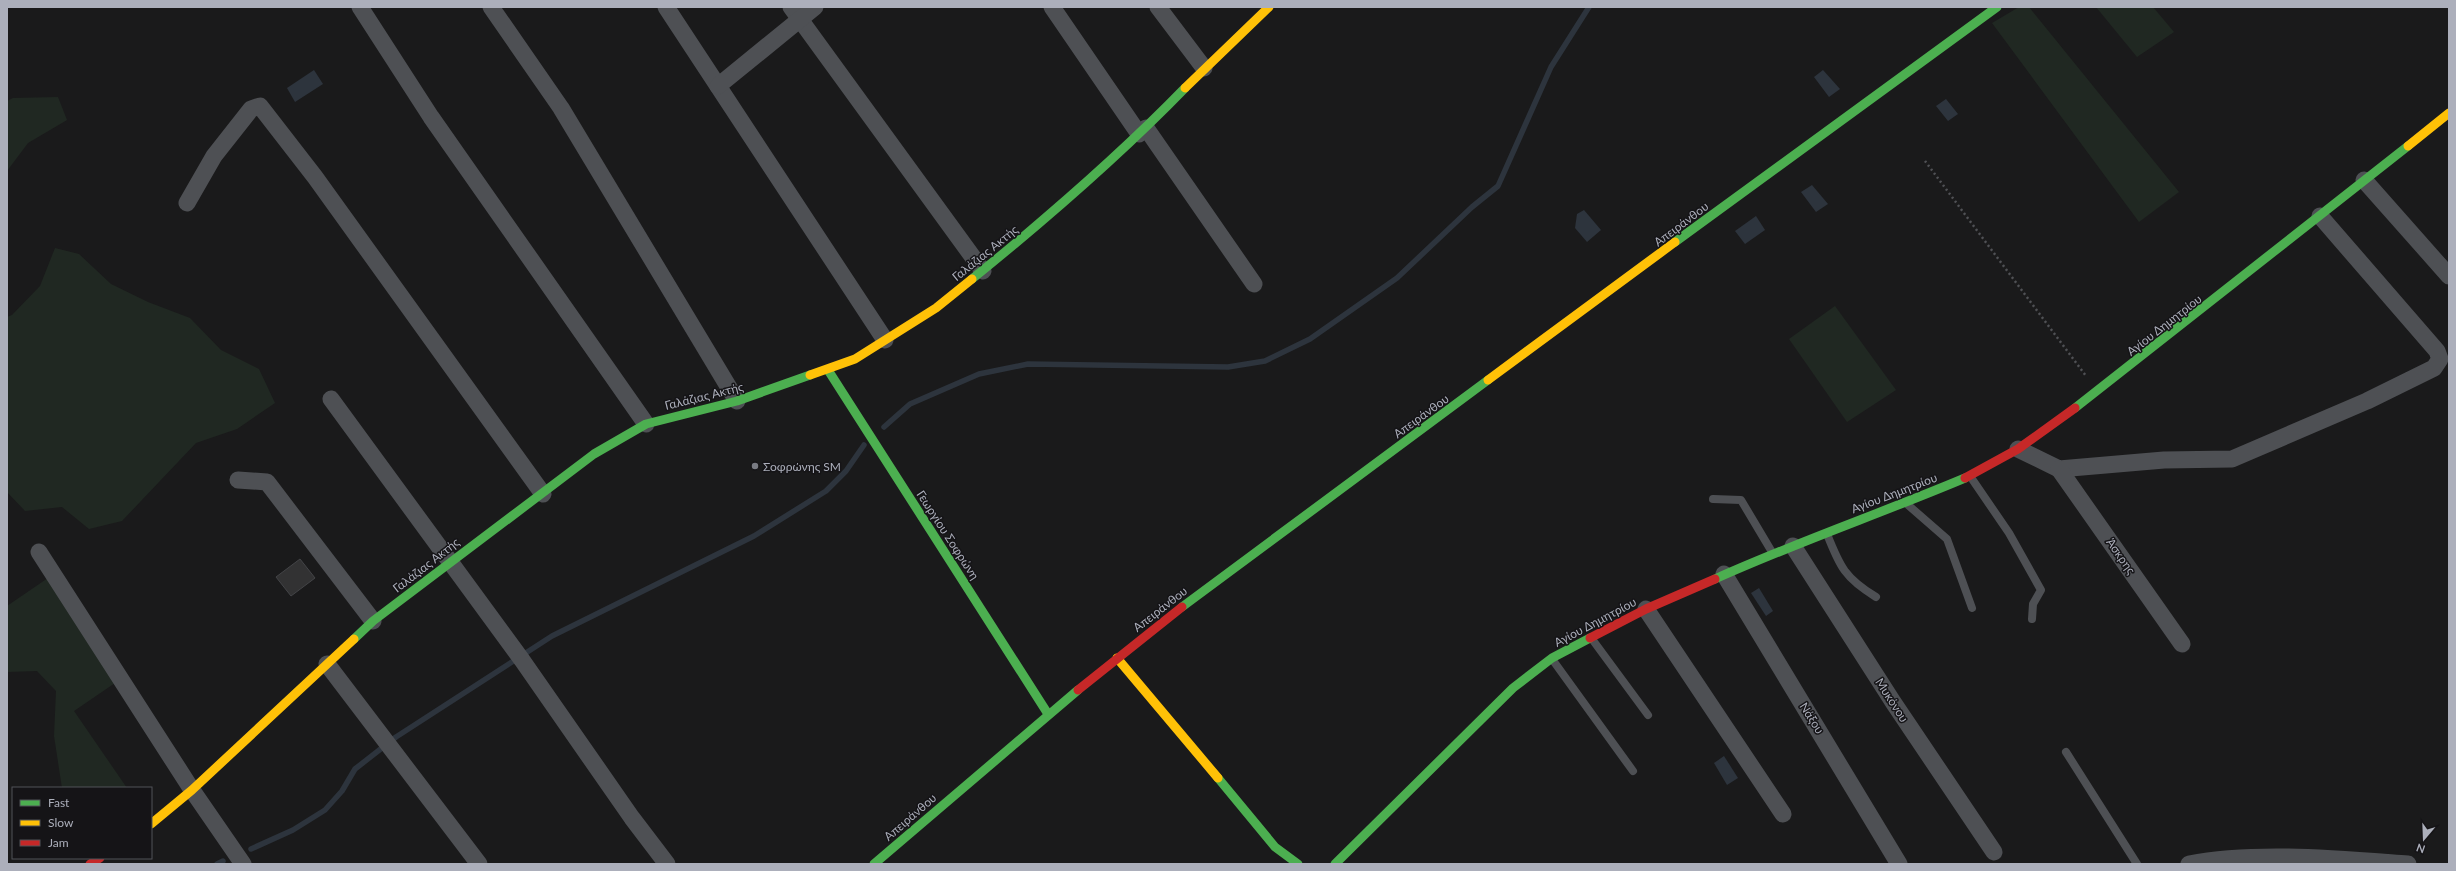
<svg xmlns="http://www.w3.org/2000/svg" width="2456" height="871" font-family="Lato,sans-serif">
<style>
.green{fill:#202822}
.water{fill:#2d343d}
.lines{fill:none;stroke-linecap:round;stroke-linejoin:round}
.stream{stroke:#2d343d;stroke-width:5.5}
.building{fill:#323233;stroke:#434447}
.path{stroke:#505155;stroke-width:2.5;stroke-dasharray:2 3;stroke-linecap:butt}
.lane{stroke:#4e5054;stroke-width:8}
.street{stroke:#4e5054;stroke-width:17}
.fast{stroke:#4caf50;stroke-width:9}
.slow{stroke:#ffc107;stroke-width:9}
.jam{stroke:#c62828;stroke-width:9}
.poi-dot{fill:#797b83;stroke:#151417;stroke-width:1.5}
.labels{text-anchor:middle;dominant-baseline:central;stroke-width:3;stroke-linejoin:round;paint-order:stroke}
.street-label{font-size:12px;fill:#acafbb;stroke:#151417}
.poi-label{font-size:12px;fill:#acafbb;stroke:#151417;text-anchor:start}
</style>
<rect width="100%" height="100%" fill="#1a1a1b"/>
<g class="green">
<polygon points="2019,7 2029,7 2179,192 2139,222 1992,23"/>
<polygon points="2096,7 2153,7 2174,32 2137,57"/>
<polygon points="58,97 67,120 28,143 7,171 7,101 13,98"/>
<polygon points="55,248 79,254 111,284 148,302 190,318 221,350 259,369 275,403 237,429 196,443 122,521 89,529 62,507 25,511 7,492 7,317 12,315 40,286"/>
<polygon points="1835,306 1896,390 1847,422 1789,339"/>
<polygon points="48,578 115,683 74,711 127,788 62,788 54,736 56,691 37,671 7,672 7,606"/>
</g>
<g class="water">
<polygon points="314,70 323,84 295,102 287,88"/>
<polygon points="1823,70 1840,89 1829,97 1814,77"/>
<polygon points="1946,99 1958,114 1948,121 1936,106"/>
<polygon points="1812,185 1828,204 1816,212 1801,192"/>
<polygon points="1584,210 1601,230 1587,242 1575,228 1577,214"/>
<polygon points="1756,216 1765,230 1745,244 1735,231"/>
<polygon points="1759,588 1773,611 1766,616 1751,593"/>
<polygon points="1724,756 1738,778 1727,785 1714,763"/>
</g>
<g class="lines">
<g class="stream">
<polyline points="884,427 910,404 979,374 1028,364 1228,367 1265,361 1310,339 1397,278 1472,207 1498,186 1551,67 1589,7"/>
<polyline points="251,849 293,830 325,810 342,791 355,769 396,737 552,636 754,536 826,491 846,471 864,445"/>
<polyline points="217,864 223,861"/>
</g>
</g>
<polygon class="building" points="300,559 315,578 291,596 276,577"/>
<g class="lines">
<polyline class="path" points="1925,161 2086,376"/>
<g class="lane">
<polyline points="1970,476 2009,533 2041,590 2033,604 2032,619"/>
<polyline points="1713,499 1741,500 1772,552"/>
<polyline points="1908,505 1947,539 1972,608"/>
<path d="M1827,534c13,33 18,44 49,63"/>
<polyline points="1592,639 1648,715"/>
<polyline points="1552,659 1633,771"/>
<polyline points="2066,752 2137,864"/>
</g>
<g class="street">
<polyline points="360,7 431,117 646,424"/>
<polyline points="491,7 561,108 737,401"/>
<polyline points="666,7 885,340"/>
<polyline points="791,7 983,271"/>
<polyline points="1052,7 1139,134"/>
<polyline points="1158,7 1204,68"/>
<polyline points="718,86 815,7"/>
<polyline points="1146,128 1254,284"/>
<polyline points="2364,180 2449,276"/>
<polyline points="187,203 214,156 251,109 260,106 315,177 543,494"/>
<polyline points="331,399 522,660 632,818 667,864"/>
<polyline points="2018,449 2059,469 2164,460 2232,459 2367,401 2434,368 2440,359 2437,351 2320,216"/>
<polyline points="2059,469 2182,644"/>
<polyline points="238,480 267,482 373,621"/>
<polyline points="1793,546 1893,702 1994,852"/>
<polyline points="39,552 192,790 243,864"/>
<polyline points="1724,574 1899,864"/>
<polyline points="1646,609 1783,814"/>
<polyline points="327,664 479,864"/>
<path d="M2189,864c67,-13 151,-5 219,0"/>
</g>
<g class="fast">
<polyline points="1675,242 1997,7"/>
<path d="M972,279c74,-60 146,-122 213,-191"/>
<polyline points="828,370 1048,714"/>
<polyline points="2075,408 2408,146"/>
<path d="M1715,579c82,-37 167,-66 250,-101"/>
<polyline points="1182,607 1488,380"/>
<polyline points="354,639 373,621 594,454 646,424 737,401 810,375"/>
<polyline points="1218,778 1275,847 1298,864"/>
<polyline points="874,864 1078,690"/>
<polyline points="1335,864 1513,688 1552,658 1590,638"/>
</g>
<g class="slow">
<polyline points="1185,88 1269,7"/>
<polyline points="2408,146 2449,113"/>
<polyline points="810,375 855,359 936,308 972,279"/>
<polyline points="1488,380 1675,242"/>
<polyline points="1117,658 1218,778"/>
<polyline points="151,824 192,790 354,639"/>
</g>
<g class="jam">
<polyline points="1965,478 2018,449 2075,408"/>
<polyline points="1590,638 1646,609 1715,579"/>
<polyline points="1078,690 1182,607"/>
<polyline points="90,864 100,858"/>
</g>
</g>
<circle class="poi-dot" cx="755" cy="466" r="4"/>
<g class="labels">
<g class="street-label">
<text transform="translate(1681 224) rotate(-37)">Απειράνθου</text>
<text transform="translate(985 253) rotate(-39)">Γαλάζιας Ακτής</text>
<text transform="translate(2164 325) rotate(-38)">Αγίου Δημητρίου</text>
<text transform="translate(704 396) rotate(-14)">Γαλάζιας Ακτής</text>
<text transform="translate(1421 416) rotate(-36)">Απειράνθου</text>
<text transform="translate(1894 493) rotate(-21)">Αγίου Δημητρίου</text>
<text transform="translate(948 535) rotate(57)">Γεωργίου Σοφρώνη</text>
<text transform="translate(2121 556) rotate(55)">Άσκρης</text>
<text transform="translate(426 565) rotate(-38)">Γαλάζιας Ακτής</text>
<text transform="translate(1160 609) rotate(-38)">Απειράνθου</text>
<text transform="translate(1595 622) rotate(-28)">Αγίου Δημητρίου</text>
<text transform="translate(1892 700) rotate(57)">Μυκόνου</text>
<text transform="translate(1812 718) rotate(58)">Νάξου</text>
<text transform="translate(910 817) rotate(-41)">Απειράνθου</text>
</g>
<g class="poi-label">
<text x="763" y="466">Σοφρώνης SM</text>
</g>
</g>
<rect width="2456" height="871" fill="none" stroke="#acafbb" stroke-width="16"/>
<rect x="12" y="787" width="140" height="72" fill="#151417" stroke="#515259"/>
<rect x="20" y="800" width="20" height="6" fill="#4caf50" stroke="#515259"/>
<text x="48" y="807" font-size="12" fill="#acafbb">Fast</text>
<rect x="20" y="820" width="20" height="6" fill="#ffc107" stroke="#515259"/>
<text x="48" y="827" font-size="12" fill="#acafbb">Slow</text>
<rect x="20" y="840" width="20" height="6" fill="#c62828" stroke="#515259"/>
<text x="48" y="847" font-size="12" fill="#acafbb">Jam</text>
<g transform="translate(2424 839) rotate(199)" stroke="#151417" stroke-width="3" paint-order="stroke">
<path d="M0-3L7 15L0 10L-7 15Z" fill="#acafbb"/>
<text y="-6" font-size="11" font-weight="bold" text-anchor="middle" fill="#acafbb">N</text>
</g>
</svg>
